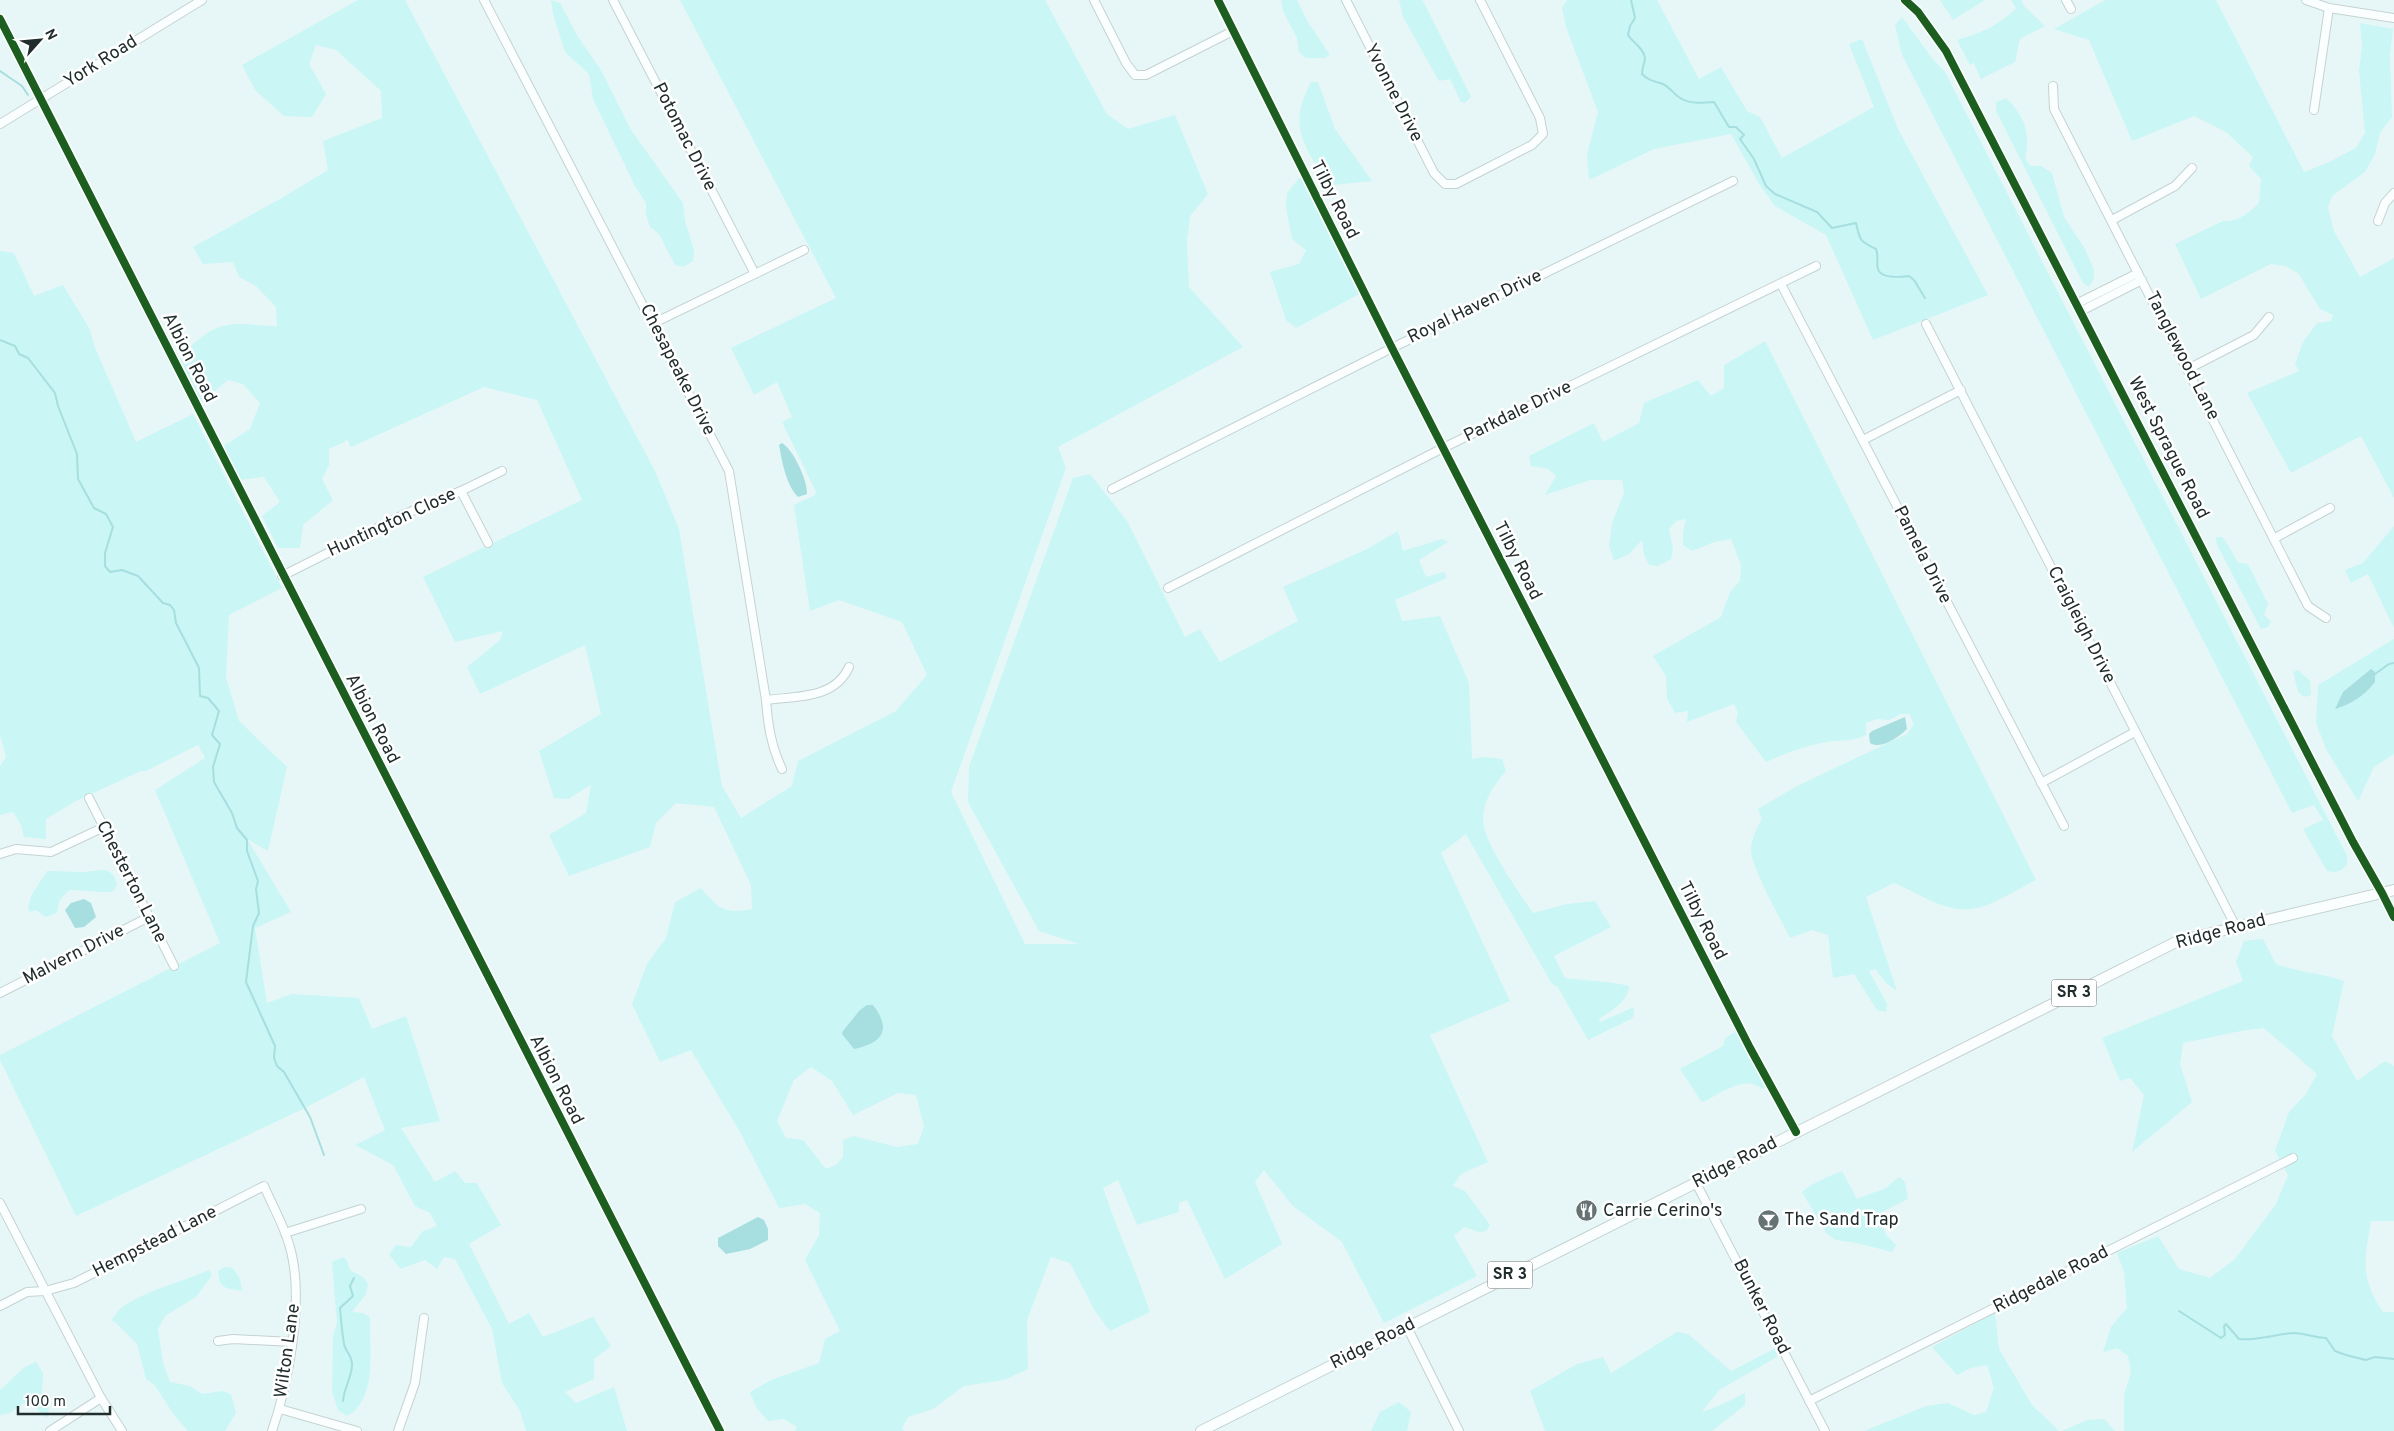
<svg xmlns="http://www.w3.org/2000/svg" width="2394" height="1431" font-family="Overpass,sans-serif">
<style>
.green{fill:#caf6f6;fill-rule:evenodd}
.water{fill:#a7dedf}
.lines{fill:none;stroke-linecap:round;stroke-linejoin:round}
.stream{stroke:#a7dedf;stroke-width:2}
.minor-casing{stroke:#c5d2d2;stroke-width:10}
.major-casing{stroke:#c5d2d2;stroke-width:12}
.minor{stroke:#fbfefe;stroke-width:8}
.major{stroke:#fbfefe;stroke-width:10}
.cycleway-casing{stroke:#fff;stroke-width:11}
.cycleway{stroke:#1b5e20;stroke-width:8}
.labels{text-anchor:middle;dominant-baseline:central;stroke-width:5;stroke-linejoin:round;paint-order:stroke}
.shield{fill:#fff;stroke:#646b6b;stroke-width:1}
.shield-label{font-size:16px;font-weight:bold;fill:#212c2c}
.street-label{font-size:18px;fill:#212c2c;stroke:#fff}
.poi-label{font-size:18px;fill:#212c2c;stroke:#fff;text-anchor:start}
</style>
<rect width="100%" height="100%" fill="#e7f7f7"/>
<g class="green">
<path d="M358,0h47l250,471 24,58 43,257 19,32 51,-32 6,-25 98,-50 31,-36 -25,-53 -63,-22 -29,11 -16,-106 23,-11 -35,-72 10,-5 -15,-35 -23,13 -23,-47 105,-50 -156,-298h365l62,114 21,15 47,-14 33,79 -18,22 -3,26 2,45 54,60 -185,100 8,21 -115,324 74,152h54l-40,-13 -71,-129 1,-35 104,-289 17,-4 37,47 58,116 15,-8 20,33 78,-41 -15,-34 84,-38 31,-18 5,20 39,-12 6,3 -29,18 7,17 18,-5 3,6 -52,22 7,21 38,-5 29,67 3,76 13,-2 17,2 4,12c-13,15 -26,34 -22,55 3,21 36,68 49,87l34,-9 28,-3 16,26 -57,29 11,22c22,3 43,3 64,8 -1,16 -18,25 -30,33l1,3 34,-15 -1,11 -45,22 -31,-54 -5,-2 -86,-150 -25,19 69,148 -80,34 58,127 -27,12 -8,12 12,5 25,34 -4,6 -7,1 -15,-5 -10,9 23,40 -93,47 -42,-81 -49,-36 -29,-36 -9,12 27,62 -57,35 -38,-79 -8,3v9l-42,13 -19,-45 -15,8c14,42 33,82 47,124l-40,19 -15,-20 -25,-48 -19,-6 -24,63 1,49 -24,11 -40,6 -31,23 -25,8 -6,11 2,3h-109l2,-4 -13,-8 -16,2 -12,-14 -6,-15 21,-12 48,-17 6,-24 15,-8 -35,-71 14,-25 1,-22 -15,-9 -26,4 -39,-76 -49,-82 -31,12 -28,-58 15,-40 19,-26 9,-36 26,-14c18,21 23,26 51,21l-1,-24 -37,-78 -38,-4 -20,20 -6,24 -81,29 -20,-41 37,-22 5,-28 -23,14 -14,-1 -15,-47 62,-37 -16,-69 -105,49 -13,-27 33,-27 3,-9 -48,11 -32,-65 159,-77 -45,-100 -53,-13 -133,60 -5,-9 -1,4 -16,7v16l-7,14 11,21 -30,25 -3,23h-22l-16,-32 18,-14 -16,-25 -24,3 -16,-34 26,-17 10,-26 -17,-19 -15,-4 -26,22 -22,-42c5,-9 10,-14 18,-20 28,-24 47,-14 79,-14l-1,-19 -20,-21 -17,-9 -6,-15 -30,2 -10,-17 87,-48 48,-29 -5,-29 59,-23 -1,-27 -45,-41 -20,-5 -7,19 17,30 -14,23 -28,-1 -29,-26 -13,-25zM811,1067l21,14 21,34 45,-22 18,2 8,31 -6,18 -21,3 -43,-11 -11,4v17l-7,8 -10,4 -23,-29 -17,-2 -9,-17 17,-41z"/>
<polygon points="551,0 560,3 578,37 601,70 631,130 683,203 685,221 694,250 693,261 683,267 675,265 659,234 650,227 646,215 646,203 635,186 593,99 589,74 565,52 553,14"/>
<polygon points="1281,0 1297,0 1308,22 1330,55 1324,58 1306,58 1299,52 1297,38 1283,11"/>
<polygon points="1399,0 1422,0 1427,9 1471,97 1465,103 1461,102 1450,79 1439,81 1403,17"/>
<polygon points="1567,0 1657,0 1699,79 1721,67 1747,111 1760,117 1782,158 1874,107 1849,44 1862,39 1898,129 1988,295 1873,340 1826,235 1775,206 1759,184 1731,134 1654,149 1589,180 1587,154 1598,112 1566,27 1562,8"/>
<polygon points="1940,0 1985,0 1953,20"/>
<path d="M2011,0h10l4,7 20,19 -25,13 -5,23 -34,17 -7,-16 -4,2 -13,-25c22,-6 43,-15 59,-32z"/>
<path d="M2105,0h111l88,172 23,-9 29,-15 9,-15 -6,-62 3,-24 -2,-24 33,6 -3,28 2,60 -12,16 -5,21 -10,18 -33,24 -4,11 6,24 26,46 34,-19v240l-33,-62 -70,37 -44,-80 52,-22 -4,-7 8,-22 14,-19 14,-2 2,-6 -13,-6 -22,-36 -13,-7 -14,-2 -70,35 -26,-55 48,-23c14,2 27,-9 36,-18l2,-24 -12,-13 4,-9 -27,-25 -32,-16 -62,25 -43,-101 -35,-11z"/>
<path d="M1902,17l29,40 14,15 402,784v8c-6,8 -10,9 -20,7l-24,-42 20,-9 -9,-15 -22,8 -390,-758 -7,-30z"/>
<path d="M1311,82h7l17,47 37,52 -39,4c-10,-9 -15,-17 -22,-28 -16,-30 -15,-45 0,-75z"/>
<path d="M2006,98c18,17 25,35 19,60l5,8h11l11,7 12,44 21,32 9,21v9l-5,8 -6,-4 -87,-172v-9z"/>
<polygon points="1301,176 1361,293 1296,328 1286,320 1270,272 1299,264 1306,250 1292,239 1286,208 1287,193"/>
<polygon points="0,251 14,253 34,296 63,285 89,328 96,350 136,442 193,414 282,588 229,615 226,677 239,721 287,767 268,851 247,839 291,912 255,928 267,1003 292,994 359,998 372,1029 406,1016 440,1121 401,1128 435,1182 455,1171 465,1183 477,1183 501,1225 469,1244 509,1324 529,1313 543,1337 593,1317 611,1346 594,1359 594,1379 565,1392 576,1403 614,1387 627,1431 526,1431 520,1411 502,1383 492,1329 455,1259 444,1257 437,1269 425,1260 400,1269 389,1254 396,1245 411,1247 423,1231 437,1226 430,1213 415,1206 393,1165 355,1145 385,1130 364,1077 303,1109 76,1216 0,1060 0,1055 220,943 155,790 205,758 198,745 146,771 141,771 76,801 46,819 46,839 24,837 21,825 13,812 0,815 0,766 6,757 0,735"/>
<path d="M1765,341l271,539c-16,8 -43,25 -59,28 -29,7 -57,-14 -83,-25l-28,14 31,94 -11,-8 -11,-14 -6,2 18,33 -1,8 -9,-2 -23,-36 -21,4 -5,-43 -16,-5 -22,8c-10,-20 -36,-66 -39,-86 -1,-9 6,-26 11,-33l-4,-10 39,-23 110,-52 7,-10 -5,-10h-8l-12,6 -12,-1 -11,4v12c-12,6 -20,5 -33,6 -23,3 -47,12 -67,21l-30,-40 2,-10 -4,-8 -47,18 1,-11 -13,2 -8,-14 -1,-23 -13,-20 68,-39 9,-25 10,-11 1,-16 -10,-26 -17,3 -22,9 -9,-6v-13l3,-13 -10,2 -7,8 4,20 -2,10 -13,7 -9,-1 -5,-10 -2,-15 -13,14 -15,7 -5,-15 3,-23 12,-30 -2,-13h-32l-45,15 11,-19 -8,-7 -17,-3 -2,-10 65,-33 9,19 36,-19 5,-20 54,-23 13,16 13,-8v-23z"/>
<polygon points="2394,526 2394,628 2368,574 2351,583 2345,570 2363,563"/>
<path d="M2216,537h6c8,8 10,18 17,26l9,1 20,40 -4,11 7,6 -3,6 -7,2 -44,-84z"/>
<polygon points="2394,639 2394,754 2374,767 2358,801 2327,751 2316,723 2318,685"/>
<polygon points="2298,670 2310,681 2311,695 2304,697 2298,692 2293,672"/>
<path d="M102,870c10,1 13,6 15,15l-5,7c-15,1 -28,-2 -43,-2 -2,3 -7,7 -9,10 -5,12 2,13 -15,17l-9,-7 -6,2 -2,-4 3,-12 16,-25 37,1z"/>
<path d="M2263,939l13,25c22,8 45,9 68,17l-12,55 25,45 28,-20 9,5v155h-23c-6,38 -12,56 12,91h11v119h-270v-36l7,-23 -3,-16 -11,-8 -14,4 8,-25 16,-19 -3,-36 -7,-19 41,-17 21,33 31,9 25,-19 41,-55 12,-29 -13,-24 14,-39 17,-18 11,-20 -53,-46 -18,2 -63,13 -3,21 12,38 -60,50 12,-57 -14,-17 -10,3 -18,-43 141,-57 -7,-19 8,-21z"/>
<path d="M1737,1031l31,56 -6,2c-17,-15 -41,4 -59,13l-2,-1 -21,-32 43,-23 2,-8z"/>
<path d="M1842,1171l15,28 29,-11 13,-11 6,5 3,17 -30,15 8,21 10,10 -4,7 -35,-9 -21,-3 -9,-6 -25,-42c12,-10 25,-15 40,-21z"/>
<path d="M343,1257l4,4 3,9 13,7 5,7 -2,10 -14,18 12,1 6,5c-1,30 8,81 -23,98l-9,-6 -6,-18 1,-56 4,-13 -5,-61z"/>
<polygon points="225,1267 233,1268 240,1279 242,1291 226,1288 220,1283 218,1271"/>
<path d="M209,1270l3,5 -16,22 -31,19 -7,13 5,34 7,19 20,4 12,8 20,-3 9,3 5,19 -11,18h-37l-14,-16 -20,-31 -8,-5 -9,-35 -22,-22 -4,-2c4,-3 6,-9 10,-12 26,-19 60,-25 88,-38z"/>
<polygon points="1995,1313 1999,1349 2032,1405 2059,1431 1864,1431 1926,1406 1948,1403 1974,1415 1986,1412 1994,1388 1987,1365 1971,1368 1957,1375 1932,1347"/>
<polygon points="1677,1332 1688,1334 1731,1371 1776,1348 1777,1357 1719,1390 1702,1412 1721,1405 1745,1393 1745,1405 1712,1431 1545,1431 1530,1391 1577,1364 1603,1357 1611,1373"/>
<polygon points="36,1362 43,1373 42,1393 49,1404 48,1417 43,1416 35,1406 23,1403 10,1413 0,1415 0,1390 25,1367"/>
<polygon points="1399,1402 1411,1412 1407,1431 1371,1431 1380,1412"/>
<polygon points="2104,1419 2115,1431 2062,1431 2087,1420"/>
</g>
<g class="water">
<path d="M782,443c11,6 26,38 25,51l-9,3c-12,-12 -16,-36 -19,-52z"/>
<path d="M2371,669l4,3v10c-11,14 -24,22 -40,27l8,-17z"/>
<path d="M1905,717l2,12c-8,8 -26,21 -37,14l-1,-9 3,-3z"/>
<polygon points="84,899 91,903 96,917 84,927 75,928 65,910 71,903"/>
<path d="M867,1005h6c20,26 8,38 -19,44l-12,-15 1,-3 17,-21z"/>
<polygon points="758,1217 764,1220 768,1229 768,1240 750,1249 726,1254 718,1246 718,1238"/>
</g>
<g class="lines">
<g class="stream">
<path d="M1631,0l4,18 -5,8 -2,9c5,8 15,12 17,23 0,4 -3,10 -3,16 7,7 12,7 21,10 8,4 12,12 19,15 9,5 21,4 32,3l15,25h7l8,8 -4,4 14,20 12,27 9,8 42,18 15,16 24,-5c4,17 3,18 20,26 3,7 0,14 2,20 3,10 23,8 31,7l5,4 11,18"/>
<polyline points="0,71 22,86 28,95"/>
<polyline points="0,340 15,346 19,354 28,358 55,393 58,406 77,454 78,479 94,508 106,514 113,527 105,553 105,566 110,572 122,570 138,576 163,603 170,605 174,610 176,623 199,668 200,696 208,698 219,711 212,735 220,744 213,767 214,782 232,813 237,828 247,840 247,851 258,881 256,889 259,913 253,926 246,982 275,1046 274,1058 277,1066 284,1072 310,1117 324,1155"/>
<polyline points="2375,674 2389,664 2394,663"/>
<path d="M2179,1311l42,27 4,-3 -1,-9 2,-2 13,15c19,2 36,-5 55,-6 11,0 21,5 32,5l9,13 11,4 20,5 9,-3 19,2"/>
<path d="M343,1401c1,-13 8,-22 9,-35 1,-10 -6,-13 -8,-22 -2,-12 -3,-24 -4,-36l13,-12 -3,-10 4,-8"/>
</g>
<defs>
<g id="minor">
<path d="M484,0l245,471 37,229c2,25 5,46 16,69"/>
<polyline points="613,0 755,274"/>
<polyline points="1094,0 1126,63 1135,75 1146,75 1233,31"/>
<polyline points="1218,0 1392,348 1750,1048 1796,1132"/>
<polyline points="1346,0 1434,173 1445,184 1456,184 1532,145 1543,134 1540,118 1480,0"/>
<polyline points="1905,0 1918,12 1946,51 2353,842 2382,893 2394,917"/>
<polyline points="2066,0 2071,9"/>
<polyline points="2306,0 2329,8 2394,18"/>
<polyline points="0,19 720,1431"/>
<polyline points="2053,86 2054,109 2308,606 2326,618"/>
<polyline points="2314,110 2329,8"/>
<polyline points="0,124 202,0"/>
<polyline points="2112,220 2175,186 2192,168"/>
<polyline points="2378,221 2385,203 2394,193"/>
<polyline points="1781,284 2064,826"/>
<polyline points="2078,303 2138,273"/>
<polyline points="2081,311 2142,280"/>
<polyline points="654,323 804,250"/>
<polyline points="1926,324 2236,927"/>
<polyline points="2188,369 2254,335 2269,317"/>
<polyline points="1863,440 1961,390"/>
<polyline points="1112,489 1392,348 1733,181"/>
<polyline points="461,491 488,543"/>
<polyline points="2275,538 2330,508"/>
<polyline points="282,576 405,514 461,491 502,471"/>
<polyline points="1168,588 1443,448 1816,266"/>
<path d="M766,700c31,-4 69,-1 83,-33"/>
<polyline points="2041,783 2135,732"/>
<polyline points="89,798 174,966"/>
<polyline points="0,854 16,849 51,852 102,828"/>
<polyline points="0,993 149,917"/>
<polyline points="1696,1183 1825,1431"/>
<polyline points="0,1203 101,1398 122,1431"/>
<polyline points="285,1233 361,1209"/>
<path d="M0,1306l27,-14 18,-1 29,-8 190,-97c11,25 25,49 29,75 9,49 -5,124 -21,170"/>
<polyline points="1407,1327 1459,1431"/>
<polyline points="218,1341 233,1339 292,1342"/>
<polyline points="1809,1401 2293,1158"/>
<polyline points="280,1409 357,1431"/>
<polyline points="50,1431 101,1398"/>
<polyline points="398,1431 415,1383 424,1318"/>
</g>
<polyline id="major" points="1201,1431 2178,941 2394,890"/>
</defs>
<use href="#minor" class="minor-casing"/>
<use href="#major" class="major-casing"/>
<use href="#minor" class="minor"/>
<use href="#major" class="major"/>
<defs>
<g id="cycleway">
<polyline points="1218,0 1392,348 1750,1048 1796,1132"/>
<polyline points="1905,0 1918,12 1946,51 2353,842 2382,893 2394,917"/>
<polyline points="0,19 720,1431"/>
</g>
</defs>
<use href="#cycleway" class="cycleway-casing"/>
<use href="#cycleway" class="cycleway"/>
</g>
<defs>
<symbol id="restaurant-disc" viewBox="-11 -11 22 22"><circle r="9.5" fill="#667373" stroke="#fff"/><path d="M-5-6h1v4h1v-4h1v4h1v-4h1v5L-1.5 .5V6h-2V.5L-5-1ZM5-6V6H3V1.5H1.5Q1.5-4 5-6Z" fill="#fff"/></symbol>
<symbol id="bar-disc" viewBox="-11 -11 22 22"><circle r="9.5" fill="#667373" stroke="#fff"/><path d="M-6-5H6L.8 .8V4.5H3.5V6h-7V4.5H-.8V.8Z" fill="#fff"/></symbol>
</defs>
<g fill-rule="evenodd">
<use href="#restaurant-disc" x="1574" y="1198" width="25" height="25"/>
<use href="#bar-disc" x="1756" y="1208" width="25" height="25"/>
</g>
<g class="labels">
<g class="shield">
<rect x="2051.5" y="979.5" width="45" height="27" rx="4"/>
<rect x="1487.5" y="1261.5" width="45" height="27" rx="4"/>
</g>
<g class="shield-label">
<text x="2074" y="993">SR 3</text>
<text x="1510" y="1275">SR 3</text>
</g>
<g class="street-label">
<text transform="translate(101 62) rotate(-32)">York Road</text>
<text transform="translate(1393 93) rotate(63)">Yvonne Drive</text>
<text transform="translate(684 137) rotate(63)">Potomac Drive</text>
<text transform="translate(1334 200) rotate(63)">Tilby Road</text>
<text transform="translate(1475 307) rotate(-26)">Royal Haven Drive</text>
<text transform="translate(2182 356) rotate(63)">Tanglewood Lane</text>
<text transform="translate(189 358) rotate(63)">Albion Road</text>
<text transform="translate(677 370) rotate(63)">Chesapeake Drive</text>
<text transform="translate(1518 412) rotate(-26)">Parkdale Drive</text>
<text transform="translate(2168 448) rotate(63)">West Sprague Road</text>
<text transform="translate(392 523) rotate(-25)">Huntington Close</text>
<text transform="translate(1922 555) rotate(63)">Pamela Drive</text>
<text transform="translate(1517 561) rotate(63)">Tilby Road</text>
<text transform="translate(2081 625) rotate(63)">Craigleigh Drive</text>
<text transform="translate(372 719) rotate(63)">Albion Road</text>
<text transform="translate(131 882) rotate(63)">Chesterton Lane</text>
<text transform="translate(1702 921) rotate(63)">Tilby Road</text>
<text transform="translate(2221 932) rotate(-15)">Ridge Road</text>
<text transform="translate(74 955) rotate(-27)">Malvern Drive</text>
<text transform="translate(556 1080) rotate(63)">Albion Road</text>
<text transform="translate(1735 1163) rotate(-27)">Ridge Road</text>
<text transform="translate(155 1242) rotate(-27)">Hempstead Lane</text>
<text transform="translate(2051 1280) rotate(-27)">Ridgedale Road</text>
<text transform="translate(1761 1307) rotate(63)">Bunker Road</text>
<text transform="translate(1373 1344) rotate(-27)">Ridge Road</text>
<text transform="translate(288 1351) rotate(-82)">Wilton Lane</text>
</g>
<g class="poi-label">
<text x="1603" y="1211">Carrie Cerino's</text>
<text x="1784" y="1220">The Sand Trap</text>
</g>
</g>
<g transform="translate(40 40) rotate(63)" stroke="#ffffff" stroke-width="4" paint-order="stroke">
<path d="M0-4L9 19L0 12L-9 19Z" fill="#212c2c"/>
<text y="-8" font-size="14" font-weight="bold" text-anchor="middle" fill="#212c2c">N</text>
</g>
<path d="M18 1406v8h92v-8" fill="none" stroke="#212c2c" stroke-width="2.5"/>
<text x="25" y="1406" font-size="15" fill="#212c2c" stroke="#ffffff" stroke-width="4" paint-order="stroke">100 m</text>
</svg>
